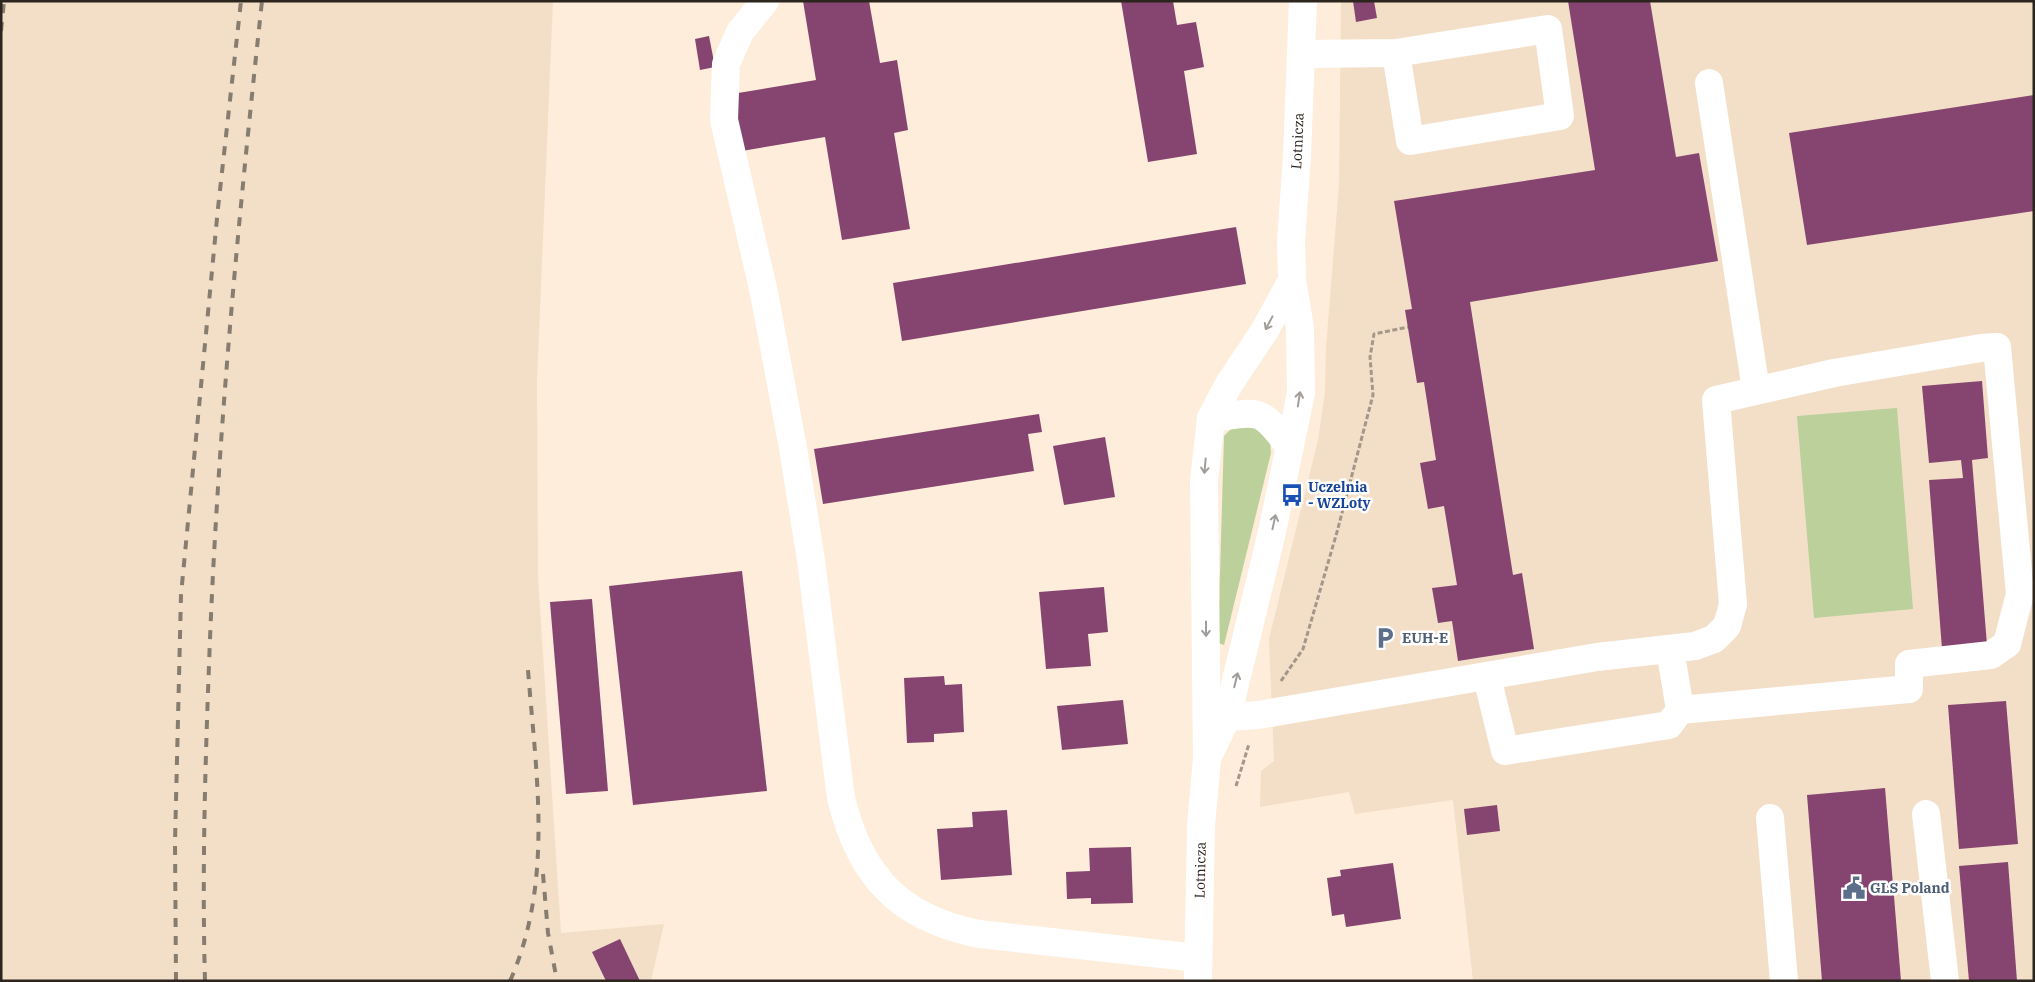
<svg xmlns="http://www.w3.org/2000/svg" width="2035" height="982" font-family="'IBM Plex Serif',serif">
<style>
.built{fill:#f3dfc7}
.green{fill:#bbd09a}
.building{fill:#864471}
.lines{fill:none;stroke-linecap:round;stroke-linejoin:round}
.path{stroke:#a39789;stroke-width:3;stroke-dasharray:5 2.5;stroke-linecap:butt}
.minor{stroke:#fff;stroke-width:28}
.rail{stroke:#867c6f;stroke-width:4;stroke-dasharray:9 9;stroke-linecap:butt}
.oneway{stroke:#a09d9a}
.labels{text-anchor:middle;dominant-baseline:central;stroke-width:5;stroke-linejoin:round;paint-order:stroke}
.street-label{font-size:14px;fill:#2b251e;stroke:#fff}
.transit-label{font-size:14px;font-weight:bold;fill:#164399;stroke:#fff;text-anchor:start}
.service-label{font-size:14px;font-weight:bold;fill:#4e5e75;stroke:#fff;text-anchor:start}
</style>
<rect width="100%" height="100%" fill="#fdedda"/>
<g class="built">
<polygon points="1,1 553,1 537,381 538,577 561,933 664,924 651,981 1,981"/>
<polygon points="1341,1 2034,1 2034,981 1473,981 1453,800 1355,814 1349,792 1260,807 1261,771 1274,761 1269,639 1318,440 1325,392 1326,348 1339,185"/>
</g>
<g class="green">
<polygon points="1897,408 1913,609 1814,618 1797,416"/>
<polygon points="1253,423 1270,441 1271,453 1224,645 1218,643 1224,436 1231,429"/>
</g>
<g class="building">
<polygon points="803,1 869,1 880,63 897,60 908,130 894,133 910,229 842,240 825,137 736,152 726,95 816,80"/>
<polygon points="1121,1 1173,1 1177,25 1196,22 1204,67 1184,71 1197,154 1148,162"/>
<polygon points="1353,1 1374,1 1377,18 1356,22"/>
<polygon points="1568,1 1650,1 1676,157 1699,153 1718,261 1470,302 1513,575 1522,573 1534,649 1458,661 1452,621 1438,623 1432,588 1457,585 1444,506 1428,509 1420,463 1436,460 1424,382 1417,383 1405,310 1412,309 1394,201 1595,170"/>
<polygon points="709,36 715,67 700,70 695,39"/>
<polygon points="2034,95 2034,211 1807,245 1789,133"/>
<polygon points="1236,227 1246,284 902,341 893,283"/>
<polygon points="1982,381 1988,458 1972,460 1987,645 1942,649 1929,480 1963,478 1961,460 1929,463 1922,386"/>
<polygon points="1039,414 1042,432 1028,434 1034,471 823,504 814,449"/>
<polygon points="1105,437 1115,497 1064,505 1053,446"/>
<polygon points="742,571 767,791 633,805 609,586"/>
<polygon points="1104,587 1108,632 1088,634 1091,666 1046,669 1039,592"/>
<polygon points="592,599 608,791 566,794 550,602"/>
<polygon points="944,676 945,685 962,684 964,732 934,734 934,742 907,743 904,678"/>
<polygon points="1123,700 1128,744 1062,750 1057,706"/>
<polygon points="2006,701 2018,844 1959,849 1948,705"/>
<polygon points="1885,788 1901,981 1822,981 1807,795"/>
<polygon points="1497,805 1500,831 1467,835 1464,809"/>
<polygon points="1007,810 1012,875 941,880 937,829 973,827 972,812"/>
<polygon points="1131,847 1133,903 1091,904 1091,898 1067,899 1066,872 1090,871 1089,848"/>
<polygon points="2008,862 2017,981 1969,981 1959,866"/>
<polygon points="1393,863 1401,919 1346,927 1344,914 1332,916 1327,878 1341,876 1340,870"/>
<polygon points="620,939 640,981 606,981 592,952"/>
</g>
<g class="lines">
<g class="path">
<polyline points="1281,681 1303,649 1337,532 1373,395 1370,357 1374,334 1408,327"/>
<polyline points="1236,786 1249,744"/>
</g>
<g class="minor">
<path d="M765,1l-25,31 -14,32 -2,56 40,173 29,155 18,112 30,238c19,78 58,120 138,136l219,24"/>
<polyline points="1302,54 1396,53 1548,29 1560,116 1410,141 1396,53"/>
<polyline points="1709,83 1756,390"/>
<path d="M1211,418c49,-6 48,-12 79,29"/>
<polyline points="1487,677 1505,751 1669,725 1680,710 1670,649"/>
<polyline points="1227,717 1258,715 1597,657 1695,646 1714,639 1727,626 1733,604 1716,400 1834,373 1981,348 1997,347 2020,594 2007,644 1991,655 1909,664 1909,689 1680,710"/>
<path id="s1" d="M1207,758l20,-41 45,-185 29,-139 -1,-65 -8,-48 -1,-38 6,-87 6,-154"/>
<polyline points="1926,814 1945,981"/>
<polyline points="1770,818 1784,981"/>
<path id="s2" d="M1198,981l3,-155 6,-68 -3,-277 7,-63 18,-34 36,-54 27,-50"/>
</g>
<g class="rail">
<polyline points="1,31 4,1"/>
<polyline points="543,874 548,933 557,981"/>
<polyline points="176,981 175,842 181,595 218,208 241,1"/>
<path d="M205,981c-3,-105 0,-211 4,-316 8,-222 29,-443 53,-664"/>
<path d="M510,981c44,-99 26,-207 18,-311"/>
</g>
</g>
<defs><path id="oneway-shaft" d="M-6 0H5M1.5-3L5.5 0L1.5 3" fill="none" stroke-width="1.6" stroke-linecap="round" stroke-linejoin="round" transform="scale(1.25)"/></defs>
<g class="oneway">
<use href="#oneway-shaft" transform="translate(1269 323) rotate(118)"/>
<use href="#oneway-shaft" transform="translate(1299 399) rotate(-81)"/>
<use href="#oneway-shaft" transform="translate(1205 466) rotate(95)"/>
<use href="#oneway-shaft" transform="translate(1274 522) rotate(-78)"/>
<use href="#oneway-shaft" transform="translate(1206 629) rotate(90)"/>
<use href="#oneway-shaft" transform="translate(1236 680) rotate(-76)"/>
</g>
<defs>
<symbol id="bus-bare" viewBox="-9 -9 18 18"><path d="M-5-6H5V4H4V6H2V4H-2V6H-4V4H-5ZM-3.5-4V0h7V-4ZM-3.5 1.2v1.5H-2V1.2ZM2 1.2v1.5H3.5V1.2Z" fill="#1a4fb4" stroke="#fff" stroke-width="2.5" paint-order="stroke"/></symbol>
<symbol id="parking-bare" viewBox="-9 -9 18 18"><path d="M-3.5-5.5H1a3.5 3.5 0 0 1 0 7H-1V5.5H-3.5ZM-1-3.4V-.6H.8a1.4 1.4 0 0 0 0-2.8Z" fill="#5c6f8a" stroke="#fff" stroke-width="2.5" paint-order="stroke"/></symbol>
<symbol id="civic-bare" viewBox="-9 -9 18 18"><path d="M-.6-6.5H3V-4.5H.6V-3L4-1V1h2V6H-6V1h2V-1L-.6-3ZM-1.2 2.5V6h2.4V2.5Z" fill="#5c6f8a" stroke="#fff" stroke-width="2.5" paint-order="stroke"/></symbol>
</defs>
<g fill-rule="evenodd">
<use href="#bus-bare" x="1276" y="479" width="32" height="32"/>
<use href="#parking-bare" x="1369" y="622" width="32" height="32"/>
<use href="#civic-bare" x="1838" y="872" width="32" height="32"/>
</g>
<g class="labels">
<g class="street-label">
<text stroke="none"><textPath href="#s1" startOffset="631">Lotnicza</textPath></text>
<text stroke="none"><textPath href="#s2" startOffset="111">Lotnicza</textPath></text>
</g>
<g class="transit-label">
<text x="1308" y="487">Uczelnia<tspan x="1308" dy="16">- WZLoty</tspan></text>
</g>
<g class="service-label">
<text x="1402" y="638">EUH-E</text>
<text x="1870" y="888">GLS Poland</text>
</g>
</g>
<rect width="2035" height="982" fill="none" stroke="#2b251e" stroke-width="5"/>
</svg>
